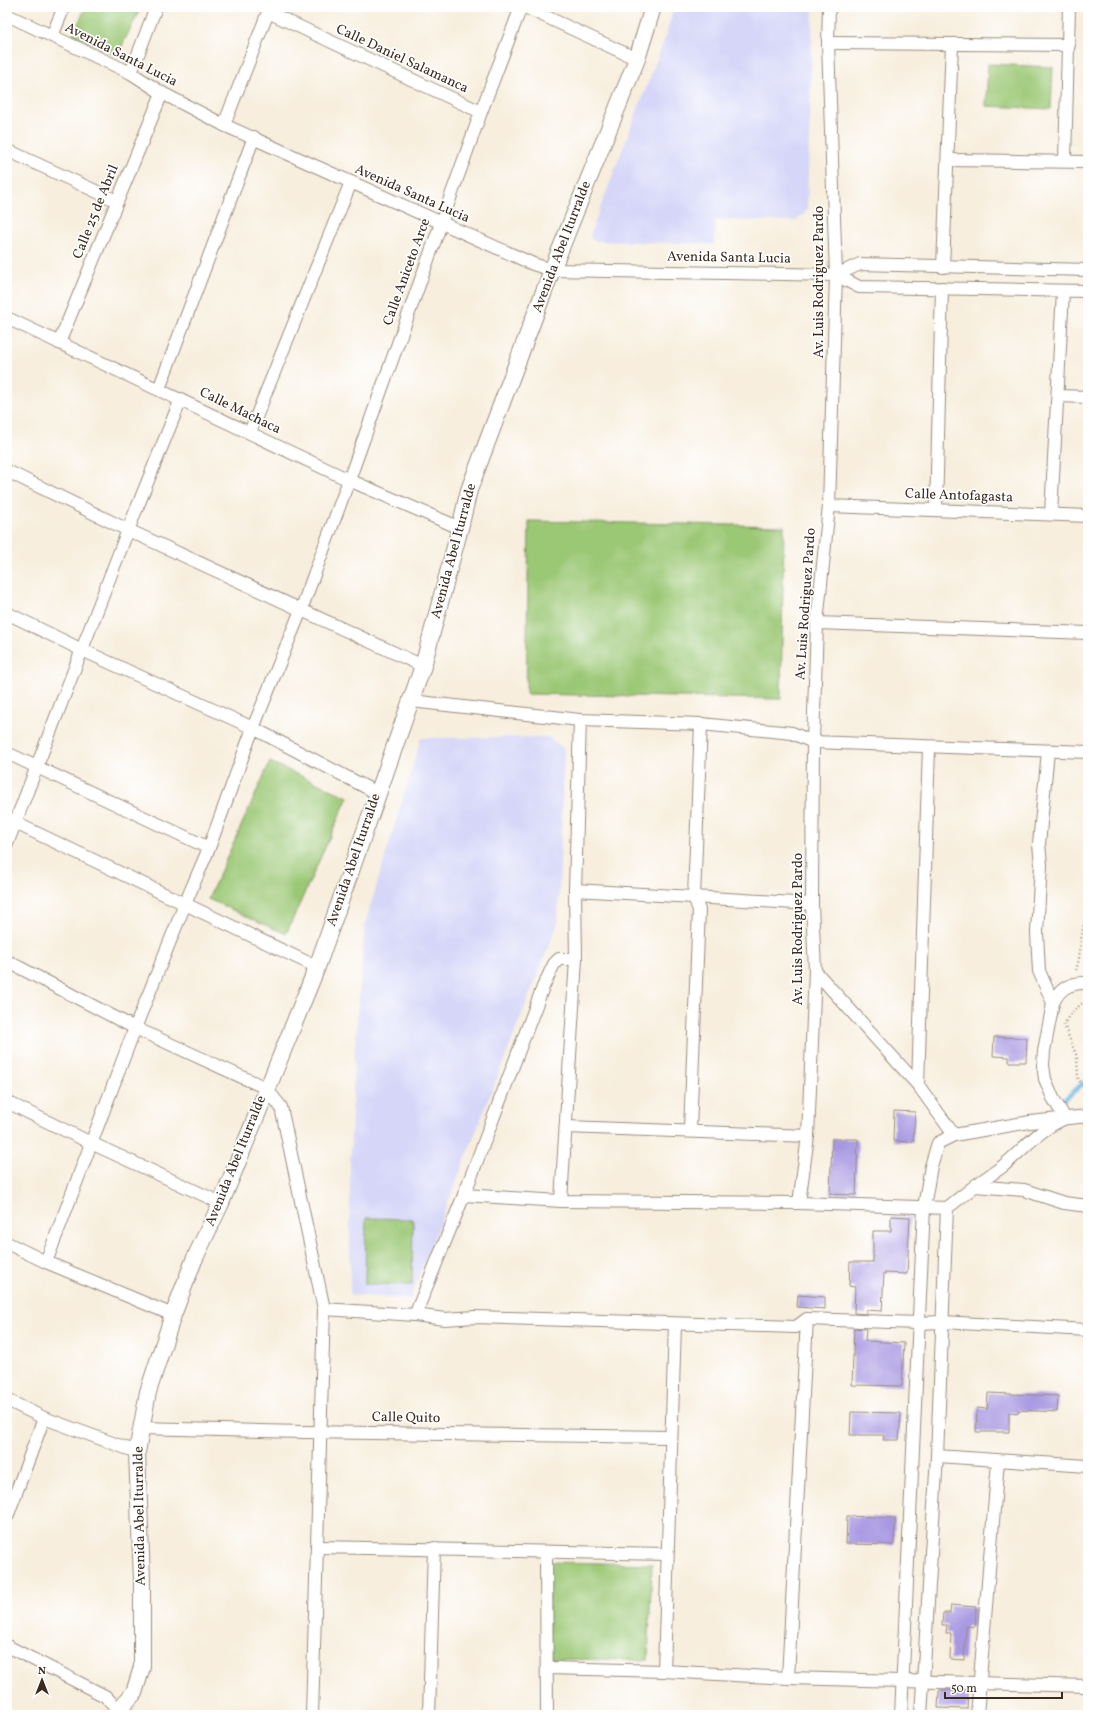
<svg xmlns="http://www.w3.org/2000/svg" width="1095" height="1722" font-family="Vollkorn,serif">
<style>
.built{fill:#d6d7f8}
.green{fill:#9bc875;stroke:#6b794a}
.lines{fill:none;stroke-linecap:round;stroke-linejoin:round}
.stream{stroke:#67b3e0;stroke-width:4.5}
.building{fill:#a898e2}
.minor-casing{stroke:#998c7e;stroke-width:14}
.tertiary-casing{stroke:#998c7e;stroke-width:18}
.path{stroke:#998c7e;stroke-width:2.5;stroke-dasharray:1 3;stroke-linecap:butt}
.minor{stroke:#fff;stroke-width:12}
.tertiary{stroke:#fff;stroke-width:16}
.labels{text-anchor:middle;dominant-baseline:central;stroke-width:3.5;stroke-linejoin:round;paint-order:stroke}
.street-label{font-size:14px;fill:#3b2a1e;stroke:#fff}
</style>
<rect width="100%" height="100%" fill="#fff"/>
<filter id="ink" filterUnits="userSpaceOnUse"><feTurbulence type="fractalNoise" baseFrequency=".025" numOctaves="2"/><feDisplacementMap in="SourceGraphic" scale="8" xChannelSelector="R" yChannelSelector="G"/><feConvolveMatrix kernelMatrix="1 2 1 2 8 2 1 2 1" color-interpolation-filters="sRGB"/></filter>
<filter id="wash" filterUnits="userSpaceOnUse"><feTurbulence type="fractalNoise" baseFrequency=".012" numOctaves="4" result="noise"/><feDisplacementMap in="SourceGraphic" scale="16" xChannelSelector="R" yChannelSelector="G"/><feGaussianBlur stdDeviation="0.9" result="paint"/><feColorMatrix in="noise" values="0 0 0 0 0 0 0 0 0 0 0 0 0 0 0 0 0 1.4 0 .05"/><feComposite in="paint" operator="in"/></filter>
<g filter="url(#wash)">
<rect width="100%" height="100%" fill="#f7eedd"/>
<g class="built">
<polygon points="674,7 813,7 807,211 796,221 716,220 714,244 595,241 590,238 591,232 665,38"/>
<polygon points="548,737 564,749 558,923 410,1299 350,1295 350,1166 354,1059 365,924 421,738"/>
</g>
<g class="green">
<polygon points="86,7 141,7 117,56 73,34"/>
<polygon points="988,64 1053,67 1051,109 986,106"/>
<polygon points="529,521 784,526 781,699 526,694"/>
<polygon points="270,762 348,797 286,934 208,899"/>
<polygon points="366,1218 413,1219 412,1285 365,1284"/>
<polygon points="550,1562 652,1564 648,1660 548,1659"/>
</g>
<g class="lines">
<polyline class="stream" points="1064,1100 1088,1079"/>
</g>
<g id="blocks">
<g class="building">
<polygon points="994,1037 1027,1038 1026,1062 1009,1062 1009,1057 993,1056"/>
<polygon points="894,1111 915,1112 913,1142 893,1141"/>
<polygon points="832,1139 858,1139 856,1195 830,1194"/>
<polygon points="891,1216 910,1217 907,1274 884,1273 882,1311 866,1310 866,1314 854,1313 855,1287 849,1286 850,1262 873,1262 873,1231 891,1231"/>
<polygon points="798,1295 825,1297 825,1309 797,1307"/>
<polygon points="854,1328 866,1329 865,1341 904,1343 902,1386 852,1385"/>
<polygon points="988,1393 1058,1396 1057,1412 1018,1410 1018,1413 1009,1412 1009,1432 976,1432 977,1408 987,1409"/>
<polygon points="851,1412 901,1413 899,1440 883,1440 884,1435 850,1435"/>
<polygon points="847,1516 895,1518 894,1545 846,1544"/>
<polygon points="951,1605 976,1607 975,1627 966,1626 964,1660 950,1659 951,1633 946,1633 947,1625 942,1625 943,1613 950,1613"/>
<polygon points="941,1690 967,1690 968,1692 967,1709 938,1708 939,1691"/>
</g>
</g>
</g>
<g filter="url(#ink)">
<use href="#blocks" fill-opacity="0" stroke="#998c7e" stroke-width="1"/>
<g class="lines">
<defs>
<g id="minor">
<polyline points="525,7 637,59"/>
<polyline points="268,12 481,112"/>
<polyline points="7,15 131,73 162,93 224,125 533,264 552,270 836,275 859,287 1088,291"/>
<polyline points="52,36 64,7"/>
<polyline points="828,43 1069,45"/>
<polyline points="131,73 156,7"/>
<polyline points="224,125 270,7"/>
<polyline points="7,150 117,201"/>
<polyline points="948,160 1088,162"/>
<polyline points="1065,161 1069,7"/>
<polyline points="943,267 952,44"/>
<polyline points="836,275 860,264 1088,270"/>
<polyline points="7,318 349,480 460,528"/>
<polyline points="59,343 162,93"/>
<polyline points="159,389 254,137"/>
<polyline points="1058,396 1088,397"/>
<polyline points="250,432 351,182"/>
<polyline points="7,471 128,530 423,666"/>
<polyline points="829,506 1088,516"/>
<polyline points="936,510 942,288"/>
<polyline points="1051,514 1063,291"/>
<polyline points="7,613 82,650 253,728 377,793"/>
<polyline points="817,623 1088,633"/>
<polyline points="411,701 580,720 701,724 792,733 813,742 1088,752"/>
<polyline points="7,753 209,848"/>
<polyline points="7,819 317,967"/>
<polyline points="7,844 128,530 181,399"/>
<polyline points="575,890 812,904"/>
<polyline points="7,961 135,1028 266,1088 281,1107 324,1309 312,1715"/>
<polyline points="815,971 918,1085 954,1135 1030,1122 1088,1116"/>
<path d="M1053,1003c7,-16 19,-21 35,-20"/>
<polyline points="918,1085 929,747"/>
<polyline points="7,1102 91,1143 221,1203"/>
<polyline points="566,1127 808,1136"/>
<polyline points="690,1130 699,910 694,897 701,724"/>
<path d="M975,1186c9,-7 19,-13 28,-20 22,-18 35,-36 62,-48l-12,-20 -8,-19 -2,-14 1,-14 9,-48 -14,-32 -1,-18 -1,-21 4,-67 -2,-21 9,-93"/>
<polyline points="464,1195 561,1201 799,1203 947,1208 975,1186 1024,1190 1064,1203 1088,1206"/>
<polyline points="561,1201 576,959 575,890 580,720"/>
<polyline points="799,1203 808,1136 815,971 812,904 813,742 817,623 829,506 836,275 828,43 829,7"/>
<polyline points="7,1243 46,1262 173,1315"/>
<polyline points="46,1262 135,1028 185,904 209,848 253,728 301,610 349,480 481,112 521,7"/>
<polyline points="324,1309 415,1315 445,1319 475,1317 796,1327 807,1319 918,1323 942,1322 1088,1330"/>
<polyline points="415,1315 464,1195 543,987 554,964 559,959 576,959"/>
<polyline points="7,1400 44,1418 137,1452"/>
<polyline points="140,1428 303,1432 670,1437"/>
<polyline points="937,1456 1088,1466"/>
<polyline points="7,1517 44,1418"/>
<polyline points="318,1547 667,1554"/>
<polyline points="546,1552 547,1715"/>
<polyline points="7,1646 105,1696 119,1710"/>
<polyline points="548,1668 664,1671 788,1678 1088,1686"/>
<polyline points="664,1671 675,1324"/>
<polyline points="788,1678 807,1319"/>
<polyline points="429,1715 434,1548"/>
<polyline points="901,1715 924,1207 931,1166 938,1143 954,1135"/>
<polyline points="921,1715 937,1456 947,1208"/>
<polyline points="977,1715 998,1461"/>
</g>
<polyline id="tertiary" points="114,1715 134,1693 142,1667 142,1580 137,1452 148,1392 173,1315 194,1260 221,1203 317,967 423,666 460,528 469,490 552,270 637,59 653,7"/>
</defs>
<use href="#minor" class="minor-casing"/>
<use href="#tertiary" class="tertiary-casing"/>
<g class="path">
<path d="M1076,970c6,-16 3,-42 12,-54"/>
<polyline points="1088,998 1069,1015 1064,1025 1077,1057 1078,1079 1088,1091"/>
</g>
<use href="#minor" class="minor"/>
<use href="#tertiary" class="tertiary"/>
</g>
</g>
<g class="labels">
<g class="street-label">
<text transform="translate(121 55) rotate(27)">Avenida Santa Lucia</text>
<text transform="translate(402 59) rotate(25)">Calle Daniel Salamanca</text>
<text transform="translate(412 194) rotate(24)">Avenida Santa Lucia</text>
<text transform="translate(96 212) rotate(-68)">Calle 25 de Abril</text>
<text transform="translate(562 247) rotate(-69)">Avenida Abel Iturralde</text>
<text transform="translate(729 258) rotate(1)">Avenida Santa Lucia</text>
<text transform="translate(407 272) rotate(-70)">Calle Aniceto Arce</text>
<text transform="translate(819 282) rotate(-90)">Av. Luis Rodriguez Pardo</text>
<text transform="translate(240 411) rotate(26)">Calle Machaca</text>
<text transform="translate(959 496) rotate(2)">Calle Antofagasta</text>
<text transform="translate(454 551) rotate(-75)">Avenida Abel Iturralde</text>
<text transform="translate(806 604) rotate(-86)">Av. Luis Rodriguez Pardo</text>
<text transform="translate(354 860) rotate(-71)">Avenida Abel Iturralde</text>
<text transform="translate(798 929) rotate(-90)">Av. Luis Rodriguez Pardo</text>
<text transform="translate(236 1161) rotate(-68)">Avenida Abel Iturralde</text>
<text transform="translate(406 1418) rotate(1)">Calle Quito</text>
<text transform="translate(140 1516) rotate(-91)">Avenida Abel Iturralde</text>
</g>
</g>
<rect width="1095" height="1722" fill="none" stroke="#fff" stroke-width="24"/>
<g transform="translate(42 1680)" stroke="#ffffff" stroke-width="3" paint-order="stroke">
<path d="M0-3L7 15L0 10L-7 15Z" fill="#3b2a1e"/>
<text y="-6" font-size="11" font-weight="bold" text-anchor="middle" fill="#3b2a1e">N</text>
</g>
<path d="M945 1692v6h117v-6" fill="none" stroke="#3b2a1e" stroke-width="2"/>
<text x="951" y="1692" font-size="12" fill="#3b2a1e" stroke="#ffffff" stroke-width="3" paint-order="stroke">50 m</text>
</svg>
